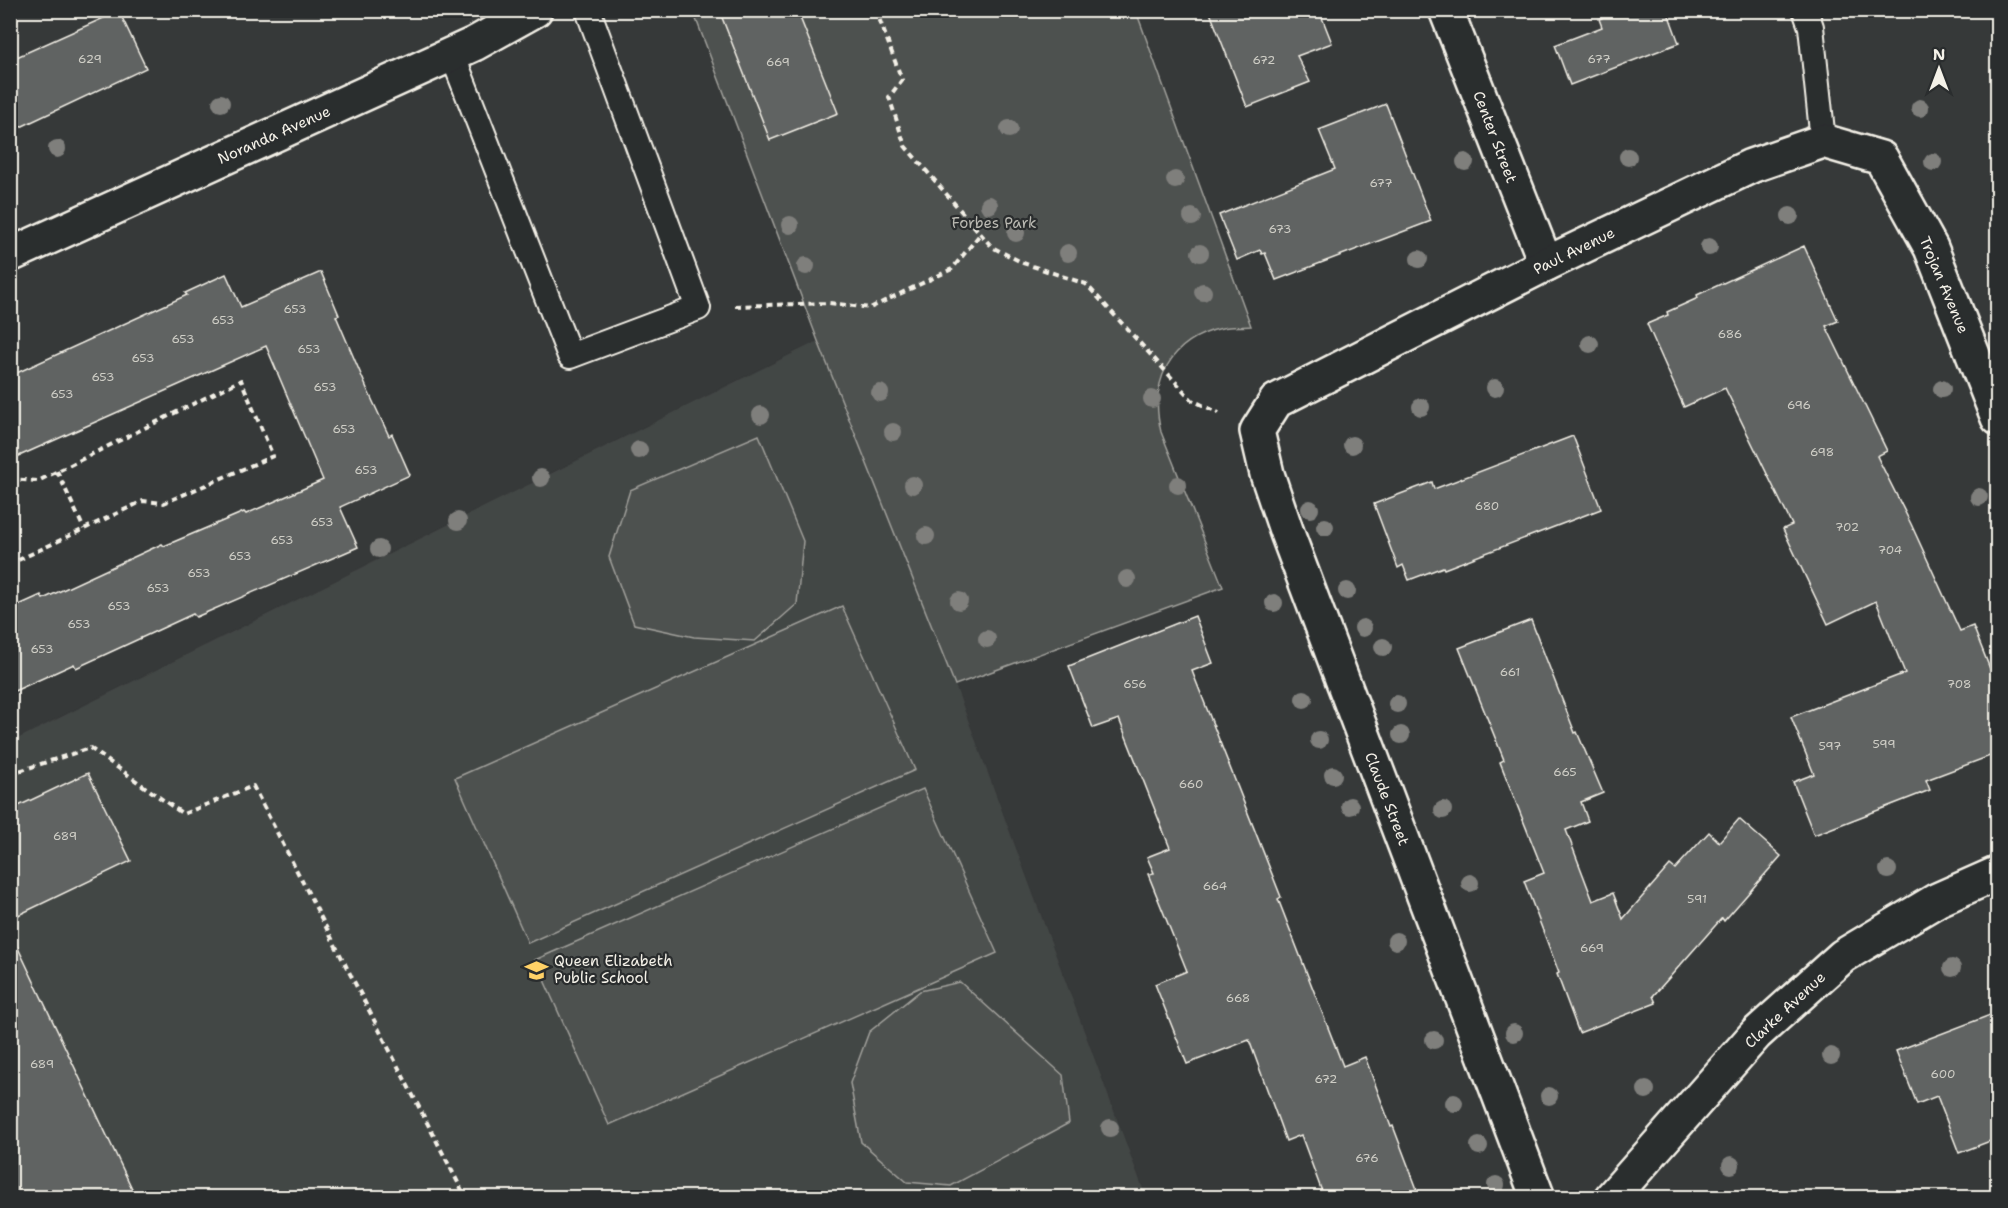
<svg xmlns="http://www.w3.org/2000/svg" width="2008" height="1208" font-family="'Shantell Sans',sans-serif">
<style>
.built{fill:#434645}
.green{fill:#4e514f;stroke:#a1a19c;stroke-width:1.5}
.building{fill:#616362;stroke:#f4f1e8;stroke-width:1.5}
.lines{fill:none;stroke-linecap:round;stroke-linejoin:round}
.lane-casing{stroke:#f4f1e8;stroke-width:28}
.street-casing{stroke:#f4f1e8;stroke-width:38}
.path{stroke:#f4f1e8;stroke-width:4;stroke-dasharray:6 4.5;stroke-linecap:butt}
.lane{stroke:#2a2d2e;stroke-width:24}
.street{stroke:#2a2d2e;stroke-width:33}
.tree{fill:#7f7f7c}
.labels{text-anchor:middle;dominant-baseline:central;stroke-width:4.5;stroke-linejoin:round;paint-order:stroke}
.number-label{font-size:12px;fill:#cfcec6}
.street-label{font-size:15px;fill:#f4f1e8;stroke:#2a2d2e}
.park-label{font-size:15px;fill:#bab9b2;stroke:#2a2d2e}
.poi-label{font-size:15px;fill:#f4f1e8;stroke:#2a2d2e;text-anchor:start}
</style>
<rect width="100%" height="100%" fill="#363939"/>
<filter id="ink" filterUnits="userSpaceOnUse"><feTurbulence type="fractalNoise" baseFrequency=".0167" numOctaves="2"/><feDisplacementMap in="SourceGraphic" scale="12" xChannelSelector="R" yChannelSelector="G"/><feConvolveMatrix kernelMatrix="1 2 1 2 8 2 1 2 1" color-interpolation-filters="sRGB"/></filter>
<g filter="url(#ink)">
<polygon class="built" points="818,341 955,685 1146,1197 11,1198 11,742"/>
<g class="green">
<path d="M693,11h443l115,315c-10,1 -20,0 -29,2 -53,12 -73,54 -61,104l62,155 -268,98 -137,-344z"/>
<polygon points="759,435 803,541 797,604 755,641 694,637 634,624 609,557 630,490"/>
<polygon points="842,606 915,770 528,943 455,778"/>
<polygon points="923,789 997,953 609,1125 535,960"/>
<polygon points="960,982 1063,1075 1069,1123 951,1186 907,1182 861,1142 850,1083 869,1032 920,991"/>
</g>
<g class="building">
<polygon points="719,10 797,10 838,113 770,140"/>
<polygon points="1209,10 1319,10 1332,43 1297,56 1310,82 1247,107"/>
<polygon points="1620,10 1667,10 1679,43 1570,85 1555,45 1602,27 1599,19"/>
<polygon points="119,11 146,68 10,132 10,60"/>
<polygon points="1386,104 1431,221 1276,280 1265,253 1262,254 1260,250 1237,260 1219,215 1335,169 1319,130"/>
<polygon points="1804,246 1838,321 1826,326 1887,451 1877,456 1911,524 1960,631 1973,626 1998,689 1998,753 1926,780 1930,790 1814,835 1793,782 1814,774 1791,717 1905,673 1876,601 1828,624 1783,529 1792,525 1725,388 1684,407 1647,324 1668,315 1667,312 1698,298 1697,295"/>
<polygon points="321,272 339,315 336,316 368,391 389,436 392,434 410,475 340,507 358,547 196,617 193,614 76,668 74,664 10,693 10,609 41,595 43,599 162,544 164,546 244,512 246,514 323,480 266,346 10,460 10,376 187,295 185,293 226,274 241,307"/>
<polygon points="1573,436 1601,509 1444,569 1443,567 1409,580 1403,565 1398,568 1374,504 1432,482 1434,489"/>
<polygon points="1195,616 1213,663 1192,671 1281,897 1278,899 1343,1066 1365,1057 1391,1127 1393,1126 1420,1197 1324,1197 1301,1135 1286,1141 1249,1040 1187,1064 1155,984 1187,971 1148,874 1154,873 1147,857 1170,848 1119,719 1093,728 1069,666"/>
<polygon points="1531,620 1575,733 1577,732 1603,793 1581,802 1588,821 1566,830 1593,901 1613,893 1623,919 1670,865 1675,869 1709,832 1719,842 1739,819 1781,856 1724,921 1722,918 1653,996 1656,1003 1579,1033 1557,974 1559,973 1524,881 1544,873 1500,762 1504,760 1459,648"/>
<polygon points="88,773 131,861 10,919 10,810"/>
<polygon points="10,931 136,1197 10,1197"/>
<polygon points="1998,1012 1998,1138 1959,1153 1937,1096 1917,1104 1896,1051"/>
</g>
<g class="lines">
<defs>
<g id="lane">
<polyline points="1805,10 1811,27 1823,141"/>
<polyline points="452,54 570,356 698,308 588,10"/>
</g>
<g id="street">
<polyline points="1446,10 1546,264"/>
<polyline points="10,255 474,44 535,10"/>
<polyline points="1538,1198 1287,533 1267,474 1257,431 1276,401 1546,264 1751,166 1823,141 1881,158 1931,248 1998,418"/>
<polyline points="1611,1198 1756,1034 1843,956 1937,900 1998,873"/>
</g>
</defs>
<use href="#lane" class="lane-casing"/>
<use href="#street" class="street-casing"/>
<g class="path">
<polyline points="876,10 902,80 889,97 905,146 992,247 1023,263 1086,284 1192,400 1219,413"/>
<polyline points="735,306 829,303 870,308 952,269 981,233"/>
<polyline points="57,471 84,529"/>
<polyline points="10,479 38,481 241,380 273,456 164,503 143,501 10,564"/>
<polyline points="10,774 90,748 183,814 253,786 466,1198"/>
</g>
<use href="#lane" class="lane"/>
<use href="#street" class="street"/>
</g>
<g class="tree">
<circle cx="221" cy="103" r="9"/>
<circle cx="1920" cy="108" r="9"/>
<circle cx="1009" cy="129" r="9"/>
<circle cx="57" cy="149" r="9"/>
<circle cx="1628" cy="157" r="9"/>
<circle cx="1465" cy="162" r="9"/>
<circle cx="1933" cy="162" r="9"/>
<circle cx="1175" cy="180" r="9"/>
<circle cx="989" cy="205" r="9"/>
<circle cx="1790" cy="216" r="9"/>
<circle cx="1192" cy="217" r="9"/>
<circle cx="790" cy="225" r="9"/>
<circle cx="1016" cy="233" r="9"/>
<circle cx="1709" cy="247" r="9"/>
<circle cx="1068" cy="253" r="9"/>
<circle cx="1200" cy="253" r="9"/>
<circle cx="1419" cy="259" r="9"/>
<circle cx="806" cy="266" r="9"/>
<circle cx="1203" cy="292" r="9"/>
<circle cx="1590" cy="344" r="9"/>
<circle cx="1495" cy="388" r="9"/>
<circle cx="1942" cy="389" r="9"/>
<circle cx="880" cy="393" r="9"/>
<circle cx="1152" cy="399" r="9"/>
<circle cx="1421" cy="407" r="9"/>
<circle cx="761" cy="415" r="9"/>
<circle cx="893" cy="432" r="9"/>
<circle cx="1352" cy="445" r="9"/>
<circle cx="639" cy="450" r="9"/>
<circle cx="541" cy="478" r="9"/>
<circle cx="913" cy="485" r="9"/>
<circle cx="1178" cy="485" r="9"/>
<circle cx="1979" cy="497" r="9"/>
<circle cx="1310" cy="509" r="9"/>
<circle cx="458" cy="521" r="9"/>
<circle cx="1325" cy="527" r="9"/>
<circle cx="926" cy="536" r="9"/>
<circle cx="379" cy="549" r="9"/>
<circle cx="1127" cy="579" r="9"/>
<circle cx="1347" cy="591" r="9"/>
<circle cx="959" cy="601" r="9"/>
<circle cx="1274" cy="603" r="9"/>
<circle cx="1363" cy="628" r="9"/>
<circle cx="987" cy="639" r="9"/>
<circle cx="1383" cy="647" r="9"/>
<circle cx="1304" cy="699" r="9"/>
<circle cx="1397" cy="704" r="9"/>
<circle cx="1401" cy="735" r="9"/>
<circle cx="1319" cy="740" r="9"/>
<circle cx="1333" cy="775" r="9"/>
<circle cx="1350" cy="806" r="9"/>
<circle cx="1443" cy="810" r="9"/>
<circle cx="1888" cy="870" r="9"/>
<circle cx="1470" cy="883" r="9"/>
<circle cx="1396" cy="941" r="9"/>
<circle cx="1952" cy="968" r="9"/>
<circle cx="1514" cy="1033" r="9"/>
<circle cx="1434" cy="1040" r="9"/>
<circle cx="1831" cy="1056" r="9"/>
<circle cx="1646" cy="1090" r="9"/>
<circle cx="1549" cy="1096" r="9"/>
<circle cx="1454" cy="1103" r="9"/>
<circle cx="1110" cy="1128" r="9"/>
<circle cx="1479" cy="1146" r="9"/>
<circle cx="1731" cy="1165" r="9"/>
<circle cx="1496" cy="1185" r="9"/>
</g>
</g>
<defs>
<symbol id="school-bare" viewBox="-9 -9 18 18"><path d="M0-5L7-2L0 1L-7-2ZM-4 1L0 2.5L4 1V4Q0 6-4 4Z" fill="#ffd166" stroke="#2a2d2e" stroke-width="2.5" paint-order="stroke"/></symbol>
</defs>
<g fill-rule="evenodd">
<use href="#school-bare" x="520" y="954" width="33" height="33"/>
</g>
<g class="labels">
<g class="number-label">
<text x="90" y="59">629</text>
<text x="1599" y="59">677</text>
<text x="1264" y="60">672</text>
<text x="778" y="62">669</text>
<text x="1381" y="183">677</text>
<text x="1280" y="229">673</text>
<text x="295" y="309">653</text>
<text x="223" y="320">653</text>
<text x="1730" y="334">686</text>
<text x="183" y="339">653</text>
<text x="309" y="349">653</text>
<text x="143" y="358">653</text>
<text x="103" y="377">653</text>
<text x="325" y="387">653</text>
<text x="62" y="394">653</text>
<text x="1799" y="405">696</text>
<text x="344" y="429">653</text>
<text x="1822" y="452">698</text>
<text x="366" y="470">653</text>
<text x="1487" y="506">680</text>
<text x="322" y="522">653</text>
<text x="1847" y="527">702</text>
<text x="282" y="540">653</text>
<text x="1890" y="550">704</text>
<text x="240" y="556">653</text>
<text x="199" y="573">653</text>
<text x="158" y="588">653</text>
<text x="119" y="606">653</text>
<text x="79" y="624">653</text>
<text x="42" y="649">653</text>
<text x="1510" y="672">661</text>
<text x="1135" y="684">656</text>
<text x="1959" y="684">708</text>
<text x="1884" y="744">599</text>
<text x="1830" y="746">597</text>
<text x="1565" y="772">665</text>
<text x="1191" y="784">660</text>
<text x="65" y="836">689</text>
<text x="1215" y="886">664</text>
<text x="1697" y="899">591</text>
<text x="1592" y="948">669</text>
<text x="1238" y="998">668</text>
<text x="42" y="1064">689</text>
<text x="1943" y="1074">600</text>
<text x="1326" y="1079">672</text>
<text x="1367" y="1158">676</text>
</g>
<g class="street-label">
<text transform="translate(274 135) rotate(-24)">Noranda Avenue</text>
<text transform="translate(1495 137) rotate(69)">Center Street</text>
<text transform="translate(1574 251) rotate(-26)">Paul Avenue</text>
<text transform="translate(1944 285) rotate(67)">Trojan Avenue</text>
<text transform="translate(1387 799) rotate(69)">Claude Street</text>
<text transform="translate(1785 1010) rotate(-43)">Clarke Avenue</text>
</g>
<g class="park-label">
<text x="994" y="223">Forbes Park</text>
</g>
<g class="poi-label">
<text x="554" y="961">Queen Elizabeth<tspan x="554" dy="17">Public School</tspan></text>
</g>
</g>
<rect width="2008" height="1208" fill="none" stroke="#2a2d2e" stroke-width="36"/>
<rect x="18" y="18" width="1972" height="1172" fill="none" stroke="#f4f1e8" stroke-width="2" filter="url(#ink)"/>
<g transform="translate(1939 69)" stroke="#2a2d2e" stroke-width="4.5" paint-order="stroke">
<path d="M0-4.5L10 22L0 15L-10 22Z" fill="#f4f1e8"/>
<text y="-9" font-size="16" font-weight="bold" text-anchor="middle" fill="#f4f1e8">N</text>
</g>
</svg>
